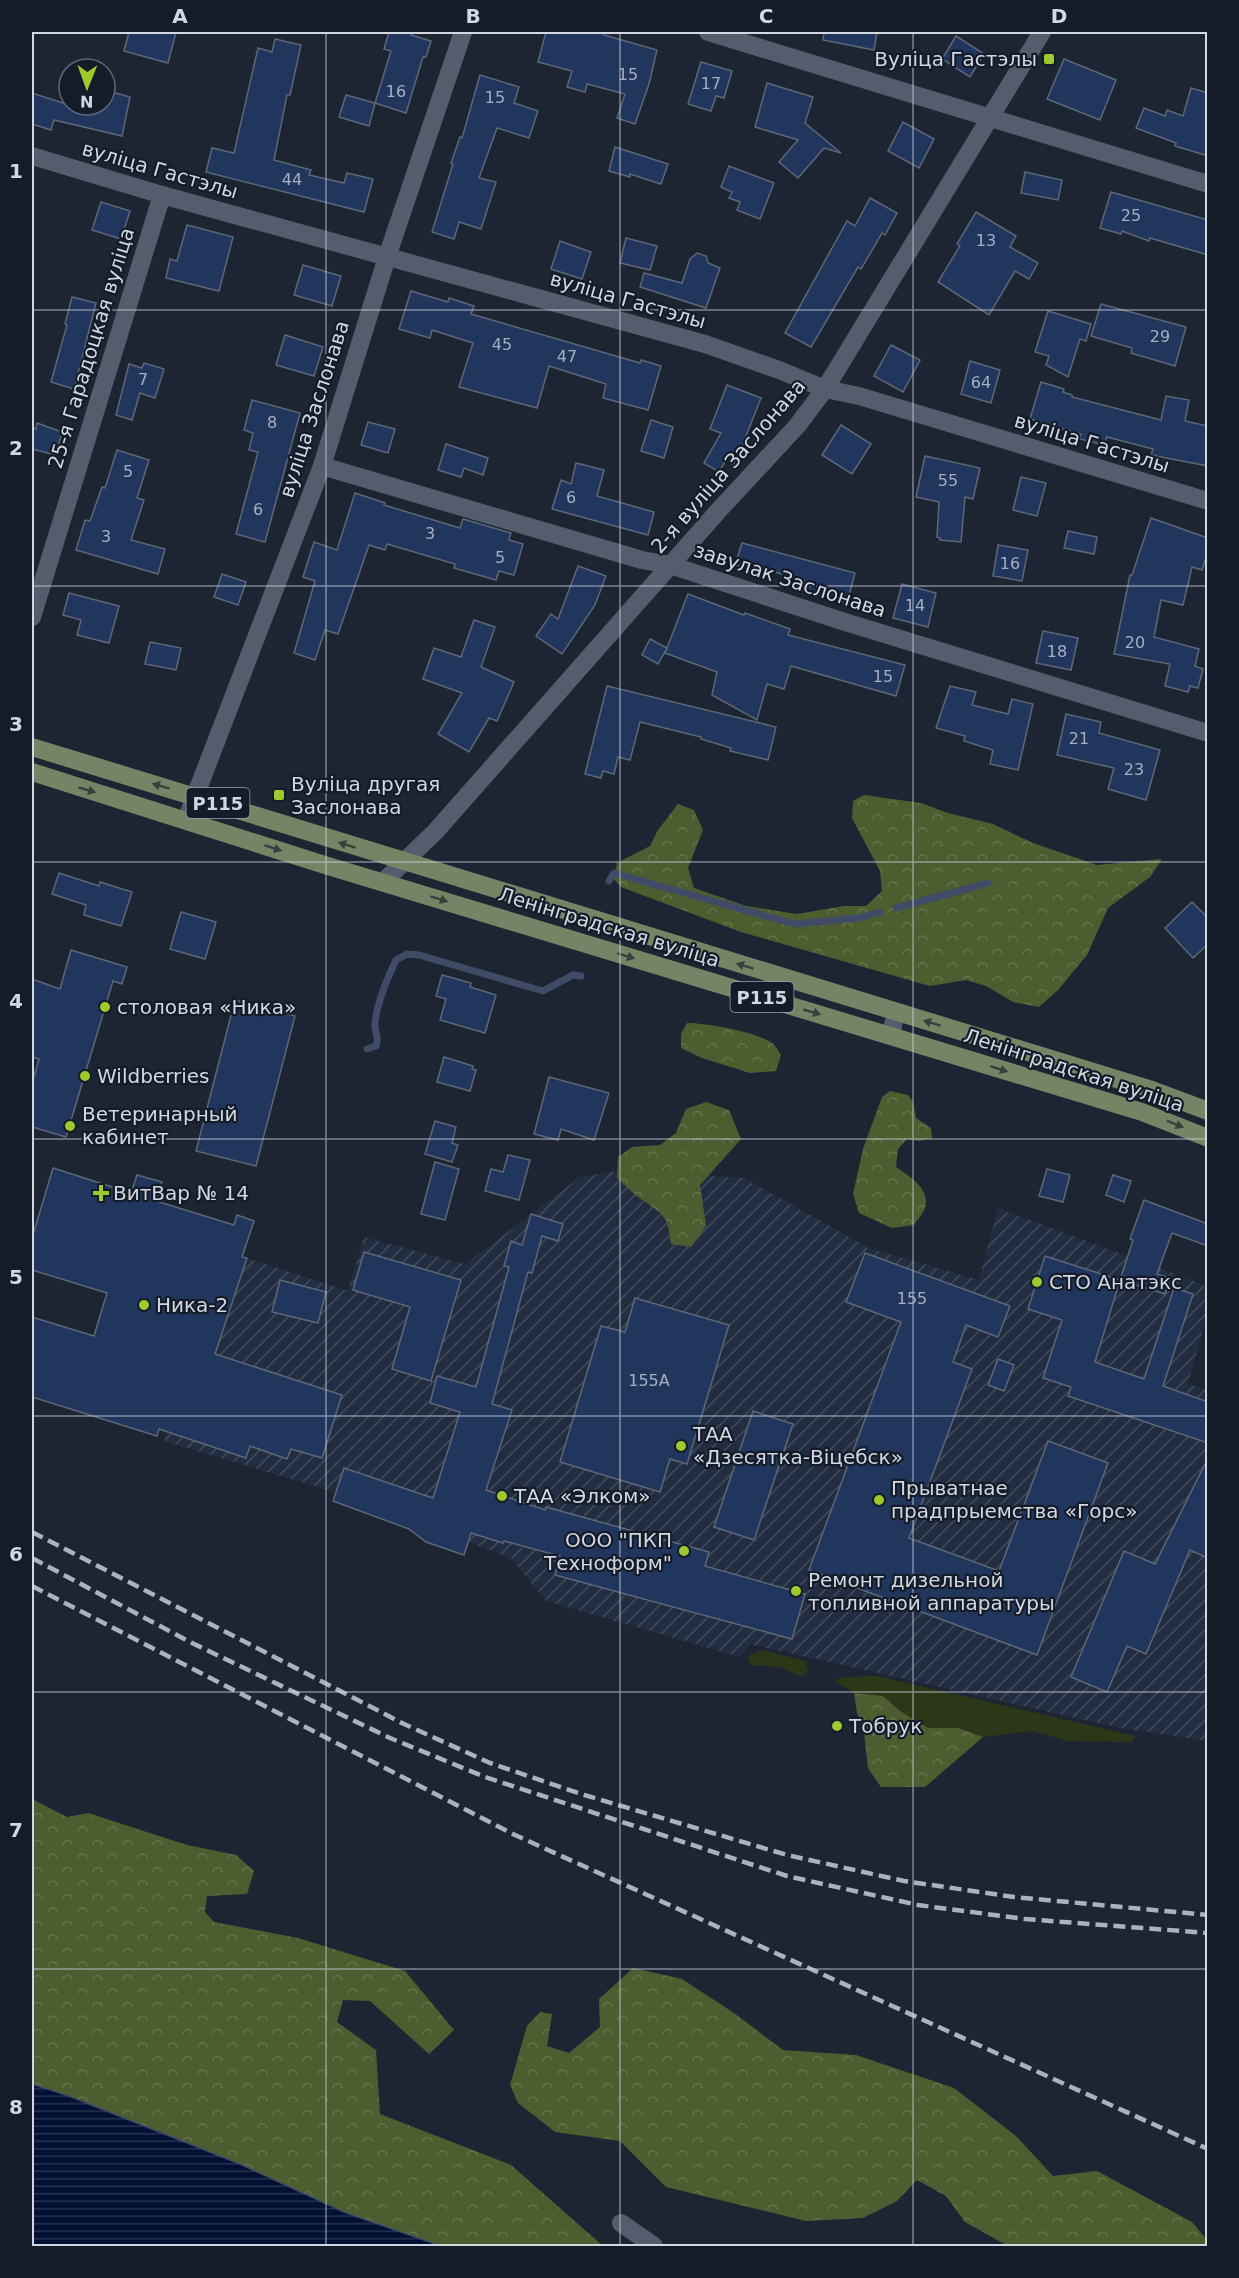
<svg xmlns="http://www.w3.org/2000/svg" width="1239" height="2278" font-family="'DejaVu Sans',sans-serif">
<style>
.industrial{fill:url(#industrial-furrows)}
.green{fill:#2d3718}
.forest{fill:url(#forest-crowns)}
.water{fill:url(#water-rules);stroke:#404c67;stroke-width:1.5}
.lines{fill:none;stroke-linecap:round;stroke-linejoin:round}
.stream{stroke:#404c67;stroke-width:7}
.building{fill:#21365c;stroke:#5d6778;stroke-width:1.5}
.street{stroke:#545d6e;stroke-width:18}
.secondary{stroke:#545d6e;stroke-width:18}
.primary{stroke:#748566;stroke-width:18}
.rail{stroke:#acb1bc;stroke-width:4.5;stroke-dasharray:12 6;stroke-linecap:butt}
.oneway{fill:#36403e}
.grid{fill:none;stroke:#d2d7e1;stroke-width:1.5;stroke-opacity:0.55}
.poi-dot{fill:#9eca2e;stroke:#141b29;stroke-width:2}
.labels{text-anchor:middle;dominant-baseline:central;stroke-width:4.5;stroke-linejoin:round;paint-order:stroke}
.number-label{font-size:16px;fill:#a6afc0}
.shield{fill:#141b29;stroke:#999faa;stroke-width:1.5}
.shield-label{font-size:18px;font-weight:bold;fill:#d2d7e1}
.poi-label{font-size:20px;fill:#d2d7e1;stroke:#141b29;text-anchor:start}
.street-label{font-size:20px;fill:#d2d7e1;stroke:#141b29}
.neatline{fill:none;stroke:#d2d7e1;stroke-width:2}
.grid-label{font-size:20px;text-anchor:middle;font-weight:bold;fill:#d2d7e1}
</style>
<defs>
<pattern id="industrial-furrows" width="10" height="10" patternUnits="userSpaceOnUse" patternTransform="scale(1.5)"><rect width="10" height="10" fill="#232d41"/><path d="M-1 1l2-2M0 10L10 0M9 11l2-2" fill="none" stroke="#424b5c"/></pattern>
<pattern id="forest-crowns" width="20" height="18" patternUnits="userSpaceOnUse" patternTransform="scale(1.5)"><rect width="20" height="18" fill="#4d5d2f"/><path d="M2 6a3 3 0 1 1 6 0M12 15a3 3 0 1 1 6 0" fill="none" stroke="#66744d"/></pattern>
<pattern id="water-rules" width="6" height="5" patternUnits="userSpaceOnUse" patternTransform="scale(1.5)"><rect width="6" height="5" fill="#021133"/><path d="M0 2.5h6" fill="none" stroke="#263350"/></pattern>
</defs>
<rect width="100%" height="100%" fill="#1d2533"/>
<polygon class="industrial" points="622,1170 744,1178 869,1248 979,1280 998,1208 1204,1285 1207,1294 1207,1316 1188,1384 1207,1389 1207,1741 1120,1728 750,1644 740,1657 546,1601 511,1558 328,1490 164,1441 220,1249 348,1291 364,1237 465,1264 580,1177"/>
<g class="green">
<polygon points="762,1650 805,1661 808,1672 801,1677 780,1667 751,1665 748,1656"/>
<polygon points="877,1676 1135,1736 1132,1742 1068,1741 1031,1731 983,1737 958,1728 928,1728 900,1711 883,1696 854,1693 835,1681 842,1677"/>
</g>
<g class="forest">
<polygon points="864,795 921,803 948,813 993,824 1033,843 1097,865 1162,859 1150,877 1108,908 1087,955 1058,990 1039,1007 1013,1002 986,986 966,980 930,986 741,932 621,887 614,879 617,863 650,846 658,830 678,804 694,810 703,830 688,868 694,888 746,906 797,914 844,906 866,906 882,891 880,871 852,818 853,801"/>
<path d="M687,1023c19,0 70,9 85,20 4,3 7,9 9,12l-5,16 -26,2 -48,-15 -21,-10v-14z"/>
<path d="M890,1091l18,4 5,7 3,16 15,10 1,10 -13,3 -12,-2 -9,10 -2,18c13,9 35,22 29,41 -2,6 -8,12 -11,17l-22,3 -33,-15 -6,-19 10,-45 19,-52z"/>
<path d="M706,1102l23,8 12,29 -41,46 6,41 -15,21 -20,-3c-4,-29 -5,-27 -27,-43 -10,-6 -18,-15 -27,-23l1,-21 14,-10 28,-2 16,-12 10,-24z"/>
<polygon points="854,1693 883,1696 900,1711 928,1728 958,1728 983,1737 925,1787 881,1787 868,1768 864,1733 857,1713"/>
<polygon points="32,1799 67,1817 88,1813 187,1845 236,1855 254,1871 247,1894 207,1896 205,1912 214,1922 298,1938 405,1971 454,2030 429,2054 370,2001 343,2000 337,2022 376,2050 380,2114 511,2165 603,2246 441,2246 344,2212 240,2164 69,2096 32,2084"/>
<polygon points="633,1968 682,1979 734,2013 783,2050 856,2055 954,2088 1016,2136 1053,2176 1097,2171 1192,2222 1207,2240 1207,2246 1008,2246 965,2222 946,2196 917,2180 897,2201 863,2218 806,2221 666,2187 620,2141 555,2132 518,2103 510,2085 527,2026 540,2012 552,2014 547,2046 569,2053 600,2027 599,1999"/>
</g>
<polygon class="water" points="32,2084 69,2096 240,2164 344,2212 441,2246 32,2246"/>
<g class="lines">
<g class="stream">
<polyline points="609,881 614,873 794,924 859,918 880,912"/>
<polyline points="896,908 988,883"/>
<path d="M367,1049l9,-3c4,-9 -2,-14 -1,-23 2,-21 12,-44 21,-63l11,-6 12,1 124,36 30,-16 8,1"/>
</g>
</g>
<g class="building">
<polygon points="129,32 176,32 168,63 124,51"/>
<polygon points="389,32 413,32 411,35 431,41 426,57 423,57 406,113 375,103 391,51 384,49"/>
<polygon points="546,32 605,32 604,35 657,50 649,84 635,124 617,118 625,94 587,84 585,92 567,87 572,71 538,62"/>
<polygon points="824,32 877,32 874,50 823,40"/>
<polygon points="956,36 984,54 970,77 942,59"/>
<polygon points="275,39 301,45 290,95 287,95 274,160 311,170 309,175 344,183 347,173 373,179 364,212 206,172 212,148 234,153 258,48 272,52"/>
<polygon points="1064,59 1116,80 1100,120 1047,99"/>
<polygon points="701,62 732,71 724,98 716,96 711,111 688,104"/>
<polygon points="480,75 519,87 514,103 538,111 529,138 497,128 479,178 496,182 481,229 459,222 454,239 432,232 453,164 451,163 460,137 462,138"/>
<polygon points="767,83 813,97 805,123 841,153 824,148 798,178 779,162 798,140 755,127"/>
<polygon points="1191,88 1208,93 1208,156 1175,146 1176,143 1136,128 1144,108 1165,116 1167,110 1183,116"/>
<polygon points="105,90 130,97 122,136 54,120 51,130 32,124 32,93 88,111 89,105 105,105"/>
<polygon points="346,95 375,103 369,126 339,117"/>
<polygon points="903,122 934,139 919,168 888,151"/>
<polygon points="615,147 668,164 661,184 630,174 630,177 609,171"/>
<polygon points="729,166 774,183 760,219 737,210 740,202 729,198 732,192 721,187"/>
<polygon points="1025,172 1062,180 1058,200 1021,193"/>
<polygon points="1111,192 1208,220 1208,255 1150,238 1149,241 1122,231 1121,234 1100,228"/>
<polygon points="870,198 897,213 885,235 882,233 861,269 858,267 811,347 785,333 847,221 855,226"/>
<polygon points="101,202 130,211 121,239 92,230"/>
<polygon points="976,212 1016,236 1010,247 1038,263 1029,279 1015,271 989,315 938,282 960,246 957,244"/>
<polygon points="187,225 233,237 219,291 166,278 170,259 177,261"/>
<polygon points="626,238 657,246 650,270 620,263"/>
<polygon points="560,241 591,252 582,279 551,269"/>
<polygon points="697,253 706,256 708,263 720,268 706,308 640,287 644,273 682,283 690,259"/>
<polygon points="303,265 341,276 332,306 294,295"/>
<polygon points="411,291 448,302 449,298 474,306 471,314 640,363 641,360 661,366 648,410 603,398 606,384 549,366 537,408 459,387 473,343 432,330 430,338 399,329"/>
<polygon points="72,297 96,303 74,389 51,382 67,325 65,324"/>
<polygon points="1101,304 1186,327 1175,366 1131,353 1132,348 1091,336"/>
<polygon points="1048,311 1091,324 1086,341 1080,339 1068,377 1046,365 1049,356 1035,352"/>
<polygon points="285,335 323,347 314,376 276,365"/>
<polygon points="891,345 920,360 903,392 874,376"/>
<polygon points="970,361 1000,370 991,403 961,394"/>
<polygon points="144,363 164,369 155,398 140,393 132,420 116,415 129,364 142,368"/>
<polygon points="1041,382 1064,389 1063,392 1072,395 1072,397 1161,420 1166,396 1189,400 1185,421 1208,426 1208,466 1151,455 1153,449 1107,437 1104,445 1080,439 1081,434 1030,419"/>
<polygon points="727,385 761,398 739,454 733,465 726,460 719,472 704,463 721,433 710,429"/>
<polygon points="252,400 300,413 265,542 236,534 258,452 249,450 253,433 244,430"/>
<polygon points="651,420 673,427 664,458 641,451"/>
<polygon points="368,422 395,429 388,453 361,445"/>
<polygon points="37,423 62,432 56,455 32,449 32,428 36,429"/>
<polygon points="841,425 871,444 852,474 822,455"/>
<polygon points="446,444 488,458 483,475 464,468 461,477 438,470"/>
<polygon points="117,450 149,460 137,498 144,500 131,540 165,549 158,574 76,550 85,520 90,521 102,487 105,488"/>
<polygon points="925,456 980,468 973,499 965,497 961,542 940,540 940,538 937,537 939,502 916,497"/>
<polygon points="576,463 604,470 597,496 654,512 648,535 552,509 561,480 571,484"/>
<polygon points="1021,477 1046,483 1037,516 1013,510"/>
<polygon points="355,493 385,503 384,505 460,528 463,519 511,533 509,540 523,544 514,575 499,571 496,580 454,568 455,564 387,544 385,550 369,545 338,634 325,630 315,660 294,653 315,581 303,577 314,542 337,550"/>
<polygon points="1151,518 1208,538 1208,551 1202,570 1192,567 1183,605 1161,600 1154,637 1199,649 1195,666 1203,669 1198,688 1190,686 1188,692 1165,686 1170,664 1114,654 1130,575 1132,575"/>
<polygon points="1068,531 1097,537 1094,554 1064,548"/>
<polygon points="742,543 855,573 847,603 801,590 804,581 762,568 761,572 735,565"/>
<polygon points="998,545 1028,550 1022,581 993,576"/>
<polygon points="578,566 606,576 595,605 562,654 536,636 551,614 558,619"/>
<polygon points="222,574 246,582 238,605 214,597"/>
<polygon points="902,584 936,593 928,627 893,618"/>
<polygon points="69,593 119,606 109,643 77,635 81,620 63,615"/>
<polygon points="688,594 744,615 745,613 790,629 788,635 905,665 896,696 791,666 784,689 767,684 757,720 712,695 717,672 665,653"/>
<polygon points="474,620 495,627 481,667 514,682 497,721 489,718 469,752 438,734 462,693 423,679 434,648 461,657"/>
<polygon points="1043,631 1078,638 1071,670 1036,663"/>
<polygon points="650,639 667,648 658,664 642,655"/>
<polygon points="150,642 181,648 176,670 145,664"/>
<polygon points="607,686 776,727 768,760 730,751 731,748 701,739 701,737 640,722 630,760 618,757 614,774 603,771 601,778 585,774"/>
<polygon points="950,686 976,692 972,705 1008,714 1012,699 1033,704 1018,770 990,764 993,750 964,741 965,736 936,728"/>
<polygon points="1066,714 1101,722 1099,733 1160,750 1146,800 1108,789 1114,768 1057,755"/>
<polygon points="59,873 99,886 100,882 132,892 121,926 84,915 86,905 52,894"/>
<polygon points="1192,902 1208,918 1208,944 1193,958 1165,928"/>
<polygon points="181,912 216,922 205,959 170,949"/>
<polygon points="71,950 127,967 122,984 113,981 66,1137 32,1127 32,1084 39,1059 32,1057 32,979 60,989"/>
<polygon points="442,975 471,983 470,987 496,995 485,1033 440,1020 446,999 436,996"/>
<polygon points="235,1000 295,1016 256,1166 196,1151"/>
<polygon points="444,1057 473,1066 472,1069 476,1070 470,1091 437,1082"/>
<polygon points="549,1077 609,1093 594,1140 561,1129 558,1140 534,1134"/>
<polygon points="435,1121 456,1127 452,1143 458,1145 452,1162 425,1154"/>
<polygon points="508,1155 530,1160 519,1200 485,1191 491,1169 503,1172"/>
<polygon points="435,1162 459,1169 445,1220 421,1214"/>
<polygon points="53,1168 131,1193 137,1175 162,1182 156,1201 234,1225 237,1215 254,1221 242,1257 247,1258 215,1354 342,1395 322,1458 291,1449 287,1459 250,1446 246,1458 159,1429 157,1436 32,1397 32,1317 94,1336 107,1293 32,1270 32,1238"/>
<polygon points="1047,1169 1070,1175 1063,1202 1039,1196"/>
<polygon points="1113,1175 1131,1181 1124,1202 1106,1195"/>
<polygon points="1144,1200 1208,1224 1208,1246 1172,1233 1157,1274 1170,1278 1165,1294 1120,1280 1133,1240 1130,1239"/>
<polygon points="531,1214 563,1224 558,1241 542,1236 532,1273 528,1272 492,1404 512,1410 486,1490 545,1510 546,1507 709,1552 705,1566 805,1594 792,1639 555,1575 560,1556 504,1541 503,1543 471,1533 464,1555 426,1542 409,1529 333,1501 344,1468 433,1498 460,1412 430,1403 437,1376 476,1387 509,1267 504,1266 511,1241 522,1245"/>
<polygon points="364,1252 461,1280 431,1381 392,1369 410,1307 353,1290"/>
<polygon points="865,1253 1010,1306 998,1337 966,1325 953,1362 972,1369 909,1538 999,1571 1048,1441 1108,1463 1037,1655 809,1570 901,1322 846,1302"/>
<polygon points="1045,1256 1120,1280 1095,1362 1144,1379 1174,1288 1193,1294 1163,1386 1208,1402 1208,1443 1068,1396 1071,1387 1043,1378 1062,1320 1028,1309"/>
<polygon points="280,1280 326,1292 318,1323 272,1312"/>
<polygon points="635,1298 729,1325 687,1464 670,1459 660,1492 560,1462 601,1326 625,1332"/>
<polygon points="998,1359 1014,1365 1004,1391 988,1385"/>
<polygon points="753,1411 793,1424 754,1540 714,1527"/>
<polygon points="1208,1458 1208,1558 1190,1550 1146,1654 1127,1646 1107,1692 1071,1677 1124,1551 1155,1564"/>
</g>
<g class="lines">
<g class="street">
<polyline points="708,32 1208,184"/>
<polyline points="32,156 162,195 705,344 779,370 825,389 859,396 1208,501"/>
<polyline points="322,466 642,560 670,565 845,622 1208,733"/>
<polyline points="32,617 162,195"/>
<polyline points="186,820 322,466 387,257 463,32"/>
<polyline points="891,1035 896,1012"/>
<polyline points="621,2223 654,2246"/>
</g>
<polyline class="secondary" points="383,882 435,832 719,510 797,426 825,389 1042,32"/>
<g class="primary">
<polyline points="32,747 1149,1089 1208,1111"/>
<polyline points="32,772 328,866 1142,1112 1208,1138"/>
</g>
<g class="rail">
<polyline points="32,1532 404,1724 490,1763 581,1794 787,1855 904,1881 1014,1897 1208,1915"/>
<polyline points="32,1558 190,1642 390,1738 485,1777 787,1876 918,1905 1025,1919 1208,1933"/>
<polyline points="32,1586 515,1835 1208,2149"/>
</g>
</g>
<defs><path id="oneway-solid" d="M-6-.8H1V-3.2L6.5 0L1 3.2V.8H-6Z" transform="scale(1.5)"/></defs>
<g class="oneway">
<use href="#oneway-solid" transform="translate(161 786) rotate(-163)"/>
<use href="#oneway-solid" transform="translate(87 790) rotate(17)"/>
<use href="#oneway-solid" transform="translate(347 845) rotate(-163)"/>
<use href="#oneway-solid" transform="translate(273 848) rotate(18)"/>
<use href="#oneway-solid" transform="translate(439 899) rotate(17)"/>
<use href="#oneway-solid" transform="translate(626 956) rotate(17)"/>
<use href="#oneway-solid" transform="translate(745 966) rotate(-163)"/>
<use href="#oneway-solid" transform="translate(812 1012) rotate(16)"/>
<use href="#oneway-solid" transform="translate(932 1023) rotate(-163)"/>
<use href="#oneway-solid" transform="translate(999 1069) rotate(18)"/>
<use href="#oneway-solid" transform="translate(1175 1124) rotate(23)"/>
</g>
<path class="grid" d="M326,32v2214M620,32v2214M913,32v2214M32,310h1176M32,586h1176M32,862h1176M32,1139h1176M32,1416h1176M32,1692h1176M32,1969h1176"/>
<g class="poi-dot">
<rect x="1043" y="53" width="12" height="12" rx="3"/>
<rect x="273" y="789" width="12" height="12" rx="3"/>
<circle cx="105" cy="1007" r="6"/>
<circle cx="85" cy="1076" r="6"/>
<circle cx="70" cy="1126" r="6"/>
<path d="M98 1184h6v6h6v6h-6v6h-6v-6h-6v-6h6z"/>
<circle cx="1037" cy="1282" r="6"/>
<circle cx="144" cy="1305" r="6"/>
<circle cx="681" cy="1446" r="6"/>
<circle cx="502" cy="1496" r="6"/>
<circle cx="879" cy="1500" r="6"/>
<circle cx="684" cy="1551" r="6"/>
<circle cx="796" cy="1591" r="6"/>
<circle cx="837" cy="1726" r="6"/>
</g>
<g class="labels">
<g class="number-label">
<text x="628" y="74">15</text>
<text x="711" y="83">17</text>
<text x="396" y="91">16</text>
<text x="495" y="97">15</text>
<text x="292" y="179">44</text>
<text x="1131" y="215">25</text>
<text x="986" y="240">13</text>
<text x="1160" y="336">29</text>
<text x="502" y="344">45</text>
<text x="567" y="356">47</text>
<text x="143" y="379">7</text>
<text x="981" y="382">64</text>
<text x="272" y="422">8</text>
<text x="128" y="471">5</text>
<text x="948" y="480">55</text>
<text x="571" y="497">6</text>
<text x="258" y="509">6</text>
<text x="430" y="533">3</text>
<text x="106" y="536">3</text>
<text x="500" y="557">5</text>
<text x="1010" y="563">16</text>
<text x="915" y="605">14</text>
<text x="1135" y="642">20</text>
<text x="1057" y="651">18</text>
<text x="883" y="676">15</text>
<text x="1079" y="738">21</text>
<text x="1134" y="769">23</text>
<text x="912" y="1298">155</text>
<text x="649" y="1380">155А</text>
</g>
<g class="shield">
<rect x="186.5" y="788" width="63" height="30" rx="4.5"/>
<rect x="730.5" y="982" width="63" height="30" rx="4.5"/>
</g>
<g class="shield-label">
<text x="218" y="803">Р115</text>
<text x="762" y="997">Р115</text>
</g>
<g class="poi-label">
<text x="1037" y="59" text-anchor="end">Вуліца Гастэлы</text>
<text x="291" y="784">Вуліца другая<tspan x="291" dy="23">Заслонава</tspan></text>
<text x="117" y="1007">столовая «Ника»</text>
<text x="97" y="1076">Wildberries</text>
<text x="82" y="1114">Ветеринарный<tspan x="82" dy="23">кабинет</tspan></text>
<text x="113" y="1193">ВитВар № 14</text>
<text x="1049" y="1282">СТО Анатэкс</text>
<text x="156" y="1305">Ника-2</text>
<text x="693" y="1434">ТАА<tspan x="693" dy="23">«Дзесятка-Віцебск»</tspan></text>
<text x="891" y="1488">Прыватнае<tspan x="891" dy="23">прадпрыемства «Горс»</tspan></text>
<text x="514" y="1496">ТАА «Элком»</text>
<text x="672" y="1540" text-anchor="end">ООО "ПКП<tspan x="672" dy="23">Техноформ"</tspan></text>
<text x="808" y="1580">Ремонт дизельной<tspan x="808" dy="23">топливной аппаратуры</tspan></text>
<text x="849" y="1726">Тобрук</text>
</g>
<g class="street-label">
<text transform="translate(160 170) rotate(16)">вуліца Гастэлы</text>
<text transform="translate(628 300) rotate(16)">вуліца Гастэлы</text>
<text transform="translate(91 348) rotate(-73)">25-я Гарадоцкая вуліца</text>
<text transform="translate(314 409) rotate(-72)">вуліца Заслонава</text>
<text transform="translate(1092 443) rotate(17)">вуліца Гастэлы</text>
<text transform="translate(728 466) rotate(-49)">2-я вуліца Заслонава</text>
<text transform="translate(790 580) rotate(18)">завулак Заслонава</text>
<text transform="translate(609 927) rotate(17)">Ленінградская вуліца</text>
<text transform="translate(1074 1070) rotate(18)">Ленінградская вуліца</text>
</g>
</g>
<rect width="1239" height="2278" fill="none" stroke="#141b29" stroke-width="66"/>
<g transform="translate(87 87) rotate(181)"><circle r="28" fill="#141b29" stroke="#606673" stroke-width="1.5"/>
<path d="M0-4.5L10 22L0 15L-10 22Z" fill="#9eca2e"/>
<text y="-9" font-size="16" font-weight="bold" text-anchor="middle" fill="#d2d7e1">N</text>
</g>
<rect x="33" y="33" width="1173" height="2212" class="neatline"/>
<g class="grid-label">
<text x="180" y="23">A</text>
<text x="473" y="23">B</text>
<text x="766" y="23">C</text>
<text x="1059" y="23">D</text>
<text x="16" y="178">1</text>
<text x="16" y="455">2</text>
<text x="16" y="731">3</text>
<text x="16" y="1008">4</text>
<text x="16" y="1284">5</text>
<text x="16" y="1561">6</text>
<text x="16" y="1837">7</text>
<text x="16" y="2114">8</text>
</g>
</svg>
